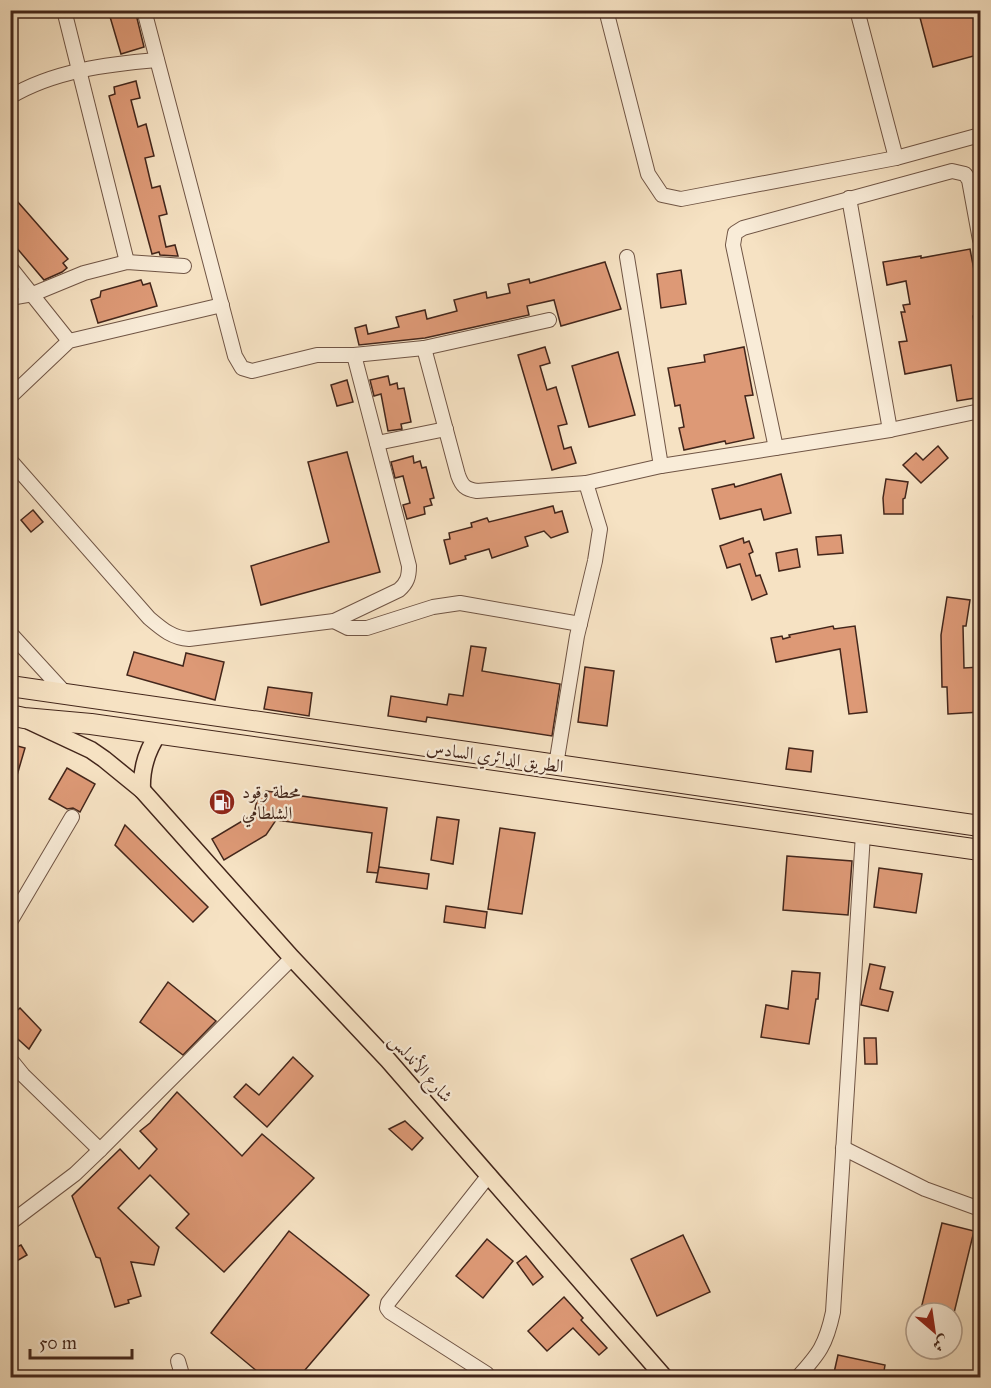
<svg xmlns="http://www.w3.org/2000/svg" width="991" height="1388" font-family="'IM FELL Great Primer',Amiri,serif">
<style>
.building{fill:#dd9976;stroke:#43261b;stroke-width:1.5}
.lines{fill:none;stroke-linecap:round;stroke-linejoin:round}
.minor-casing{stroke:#705545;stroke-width:16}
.major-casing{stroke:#43261b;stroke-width:19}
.highway-casing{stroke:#43261b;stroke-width:22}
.minor{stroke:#f9ecd8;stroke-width:14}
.major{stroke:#f6e2c3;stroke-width:16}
.highway{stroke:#f6e2c3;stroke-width:20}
.labels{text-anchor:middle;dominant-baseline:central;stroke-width:4.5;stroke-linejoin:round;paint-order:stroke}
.street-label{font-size:18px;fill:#43261b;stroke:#f9ecd8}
.poi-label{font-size:18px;fill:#43261b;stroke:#f9ecd8;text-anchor:start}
</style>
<rect width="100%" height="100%" fill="#f6e2c3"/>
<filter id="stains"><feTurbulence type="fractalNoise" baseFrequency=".00333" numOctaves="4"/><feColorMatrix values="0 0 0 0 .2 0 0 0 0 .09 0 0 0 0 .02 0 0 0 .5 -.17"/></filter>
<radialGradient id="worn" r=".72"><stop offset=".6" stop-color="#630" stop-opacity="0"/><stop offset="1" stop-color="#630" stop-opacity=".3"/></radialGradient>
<g class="building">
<polygon points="108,10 135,10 144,47 121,54"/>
<polygon points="918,10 981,10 981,54 933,67"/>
<polygon points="136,81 140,98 131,100 138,127 146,124 154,156 145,158 152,188 160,186 167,214 159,216 166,247 175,245 178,256 176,256 160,255 159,252 152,254 109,96 115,94 114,87"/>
<polygon points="10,193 68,259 63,263 67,268 62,272 44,280 10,240"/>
<polygon points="970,249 981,307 981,314 973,316 981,369 981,397 957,401 951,365 905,374 899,342 907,341 901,312 905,312 903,305 910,304 906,281 887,285 883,262 921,256 921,258"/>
<polygon points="605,262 621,309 561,326 554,300 527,306 529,315 497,322 425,338 359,345 355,328 366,325 368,334 399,327 396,317 425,310 427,319 457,311 454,300 486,292 487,298 510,293 508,284 529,279 530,283"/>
<polygon points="681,270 686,304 661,308 657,274"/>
<polygon points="141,280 143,285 150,283 157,306 98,323 91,300 100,297 101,291"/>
<polygon points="545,347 550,363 540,366 547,390 556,387 567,424 558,426 564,449 571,447 576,463 552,470 518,355"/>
<polygon points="744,347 753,395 745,396 754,438 726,444 725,441 684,450 679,428 684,427 680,405 675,406 668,368 705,362 704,355"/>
<polygon points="618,352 635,415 589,427 572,366"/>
<polygon points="388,376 390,385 397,383 398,389 404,388 411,422 401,424 402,429 388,431 381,394 374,396 370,380"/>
<polygon points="347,380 353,402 337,406 331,385"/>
<polygon points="938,446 948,458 921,483 903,465 916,453 923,460"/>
<polygon points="347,452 380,572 261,605 251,566 329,542 308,462"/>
<polygon points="413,456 414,463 420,461 422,468 426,467 434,498 430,499 432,505 424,507 425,514 407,519 403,505 410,503 403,476 395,478 391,462"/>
<polygon points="781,474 791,513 764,520 761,509 720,519 712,489 734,484 735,487"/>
<polygon points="886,479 908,482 905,498 903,499 903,514 884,514 883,498"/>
<polygon points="553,506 555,513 562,511 568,532 551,538 544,531 525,537 528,546 492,558 489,549 465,556 466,559 450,564 444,540 450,539 449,533 472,527 471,523 487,518 489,522"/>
<polygon points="33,510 43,522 31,532 21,520"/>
<polygon points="841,535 843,553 818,555 816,537"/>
<polygon points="743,538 744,543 749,541 753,552 749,554 756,576 760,575 767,594 752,600 740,564 727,568 720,546"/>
<polygon points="797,549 800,567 779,571 776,553"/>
<polygon points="947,597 970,600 966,626 963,626 964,668 980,667 981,712 948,714 947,687 942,687 941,635"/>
<polygon points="833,626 834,629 855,626 867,712 849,714 840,649 776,662 771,638 782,636 783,639 790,637 789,635"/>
<polygon points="471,646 486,648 482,671 560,684 552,736 427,717 426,722 388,716 391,696 447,705 449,694 463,696"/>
<polygon points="134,652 183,666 186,653 224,662 215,700 127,675"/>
<polygon points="585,667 614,671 607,726 578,722"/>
<polygon points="268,687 312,693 309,716 264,709"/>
<polygon points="10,744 25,748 13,789 10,788"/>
<polygon points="789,748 813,751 811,772 786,769"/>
<polygon points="67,768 95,784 80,812 73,808 67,809 49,799"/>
<polygon points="266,791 387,808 378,873 367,872 372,833 276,820 266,835 224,860 212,839 254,814 257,800"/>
<polygon points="437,817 459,820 453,864 431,860"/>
<polygon points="125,825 208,907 193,922 115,845"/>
<polygon points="500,828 535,833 522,914 488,909"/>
<polygon points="787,856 852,861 848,915 783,910"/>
<polygon points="379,867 429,874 427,889 376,882"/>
<polygon points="879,868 922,874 916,913 874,907"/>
<polygon points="446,906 487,912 485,928 444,922"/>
<polygon points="870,964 885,967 880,989 893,992 888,1011 861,1005"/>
<polygon points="792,971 820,973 818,999 816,999 809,1044 761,1037 766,1005 788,1009"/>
<polygon points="168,982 216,1021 183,1055 140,1022"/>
<polygon points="20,1008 41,1030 29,1049 10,1032 10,1017"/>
<polygon points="864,1038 876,1038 877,1064 865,1064"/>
<polygon points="293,1057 313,1076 267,1127 234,1097 246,1084 259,1095"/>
<polygon points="177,1092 242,1156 262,1134 314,1178 224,1272 176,1228 189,1214 150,1175 118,1208 159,1247 154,1265 131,1262 141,1296 128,1300 129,1303 115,1307 100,1258 96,1257 72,1196 120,1149 139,1169 157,1149 140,1131 150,1123"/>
<polygon points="405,1121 423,1138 412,1150 389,1129"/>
<polygon points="942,1223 974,1231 954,1313 920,1313"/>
<polygon points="289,1231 369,1295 299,1377 264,1377 211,1333"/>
<polygon points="683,1235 710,1292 657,1316 631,1259"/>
<polygon points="487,1239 513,1261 483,1298 456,1276"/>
<polygon points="21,1245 27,1255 10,1265 10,1250"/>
<polygon points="526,1256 543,1277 533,1285 517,1263"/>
<polygon points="564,1297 583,1318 581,1320 607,1348 599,1355 573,1328 547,1351 528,1331"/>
<polygon points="838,1355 885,1365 883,1377 833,1377"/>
</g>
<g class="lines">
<defs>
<g id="minor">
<polyline points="64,10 127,262"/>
<polyline points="144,10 235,356 242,368 252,371 317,355 354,355 424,348 549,320"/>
<polyline points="606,10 648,174 662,195 681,199 896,158 980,135"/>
<polyline points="857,10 896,158"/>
<path d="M10,97c43,-26 98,-33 147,-37"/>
<polyline points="849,198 890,430"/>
<polyline points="627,257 661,466"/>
<polyline points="10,267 69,341"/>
<polyline points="10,298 33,294 84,273 127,262 184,266"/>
<path d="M424,348l34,127c4,11 7,14 19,16l109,-8 75,-17 229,-36 90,-19"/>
<polyline points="10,397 69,341 222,305"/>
<polyline points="377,443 446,429"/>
<polyline points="776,448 733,245 735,233 743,228 952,171 965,174 969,180 980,240"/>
<path d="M10,460l139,158c13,11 23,20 40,21l145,-18 65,-31c8,-7 10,-13 10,-24l-55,-211"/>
<polyline points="334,621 348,628 367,628 433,607 460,603 580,624"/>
<polyline points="10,633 66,694"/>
<polyline points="556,765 577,636 595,561 600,529 586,483"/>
<polyline points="10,922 72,817"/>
<polyline points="10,1059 23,1075 100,1150"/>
<polyline points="843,1148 925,1189 980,1209"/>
<polyline points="10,1223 75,1174 100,1150 292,958"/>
<polyline points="178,1361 183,1378"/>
<polyline points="487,1374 390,1312 387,1308 388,1303 489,1175"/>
<path d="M797,1378c22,-24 29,-33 36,-66l30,-478"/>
</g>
<g id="major">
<polyline points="29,721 91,750 104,759 142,790 292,958 388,1060 665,1378"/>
<path d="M142,790c-1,-21 4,-38 16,-56"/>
</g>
<g id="highway">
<polyline points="10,686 980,826"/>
<polyline points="10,715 24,718 91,724 980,850"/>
</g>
</defs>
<use href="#minor" class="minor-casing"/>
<use href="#major" class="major-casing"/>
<use href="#highway" class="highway-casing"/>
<use href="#minor" class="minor"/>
<use href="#major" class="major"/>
<use href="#highway" class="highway"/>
</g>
<defs>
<symbol id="fuel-disc" viewBox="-11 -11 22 22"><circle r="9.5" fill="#8f2418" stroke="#f9ecd8"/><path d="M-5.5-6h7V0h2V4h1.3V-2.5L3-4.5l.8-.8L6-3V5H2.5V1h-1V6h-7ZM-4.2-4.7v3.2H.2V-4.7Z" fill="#fff"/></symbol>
</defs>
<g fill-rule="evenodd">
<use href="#fuel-disc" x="207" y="787" width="30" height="30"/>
</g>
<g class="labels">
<g class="street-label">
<text transform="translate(495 757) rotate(8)">الطريق الدائري السادس</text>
<text transform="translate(421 1068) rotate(48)">شارع الأندلس</text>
</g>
<g class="poi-label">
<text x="242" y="792">محطة وقود<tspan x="242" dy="21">الشلطامي</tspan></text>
</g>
</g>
<rect width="991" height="1388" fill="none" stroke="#f6e2c3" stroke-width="36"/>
<rect x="12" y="12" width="967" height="1364" fill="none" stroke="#43261b" stroke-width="3"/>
<rect x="18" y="18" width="955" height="1352" fill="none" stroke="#43261b" stroke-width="1.5"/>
<g transform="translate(934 1331) rotate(151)"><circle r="28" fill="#f9ecd8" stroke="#b09d8c" stroke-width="1.5"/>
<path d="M0-4.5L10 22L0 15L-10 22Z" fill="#8f2418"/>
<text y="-9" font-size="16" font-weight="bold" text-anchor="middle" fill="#43261b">ش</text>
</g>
<path d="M30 1349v9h102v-9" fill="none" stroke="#43261b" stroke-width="3"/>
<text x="39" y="1349" font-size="18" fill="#43261b" stroke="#f9ecd8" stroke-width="4.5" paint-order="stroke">50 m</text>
<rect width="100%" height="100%" filter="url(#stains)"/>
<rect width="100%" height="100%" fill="url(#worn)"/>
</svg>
